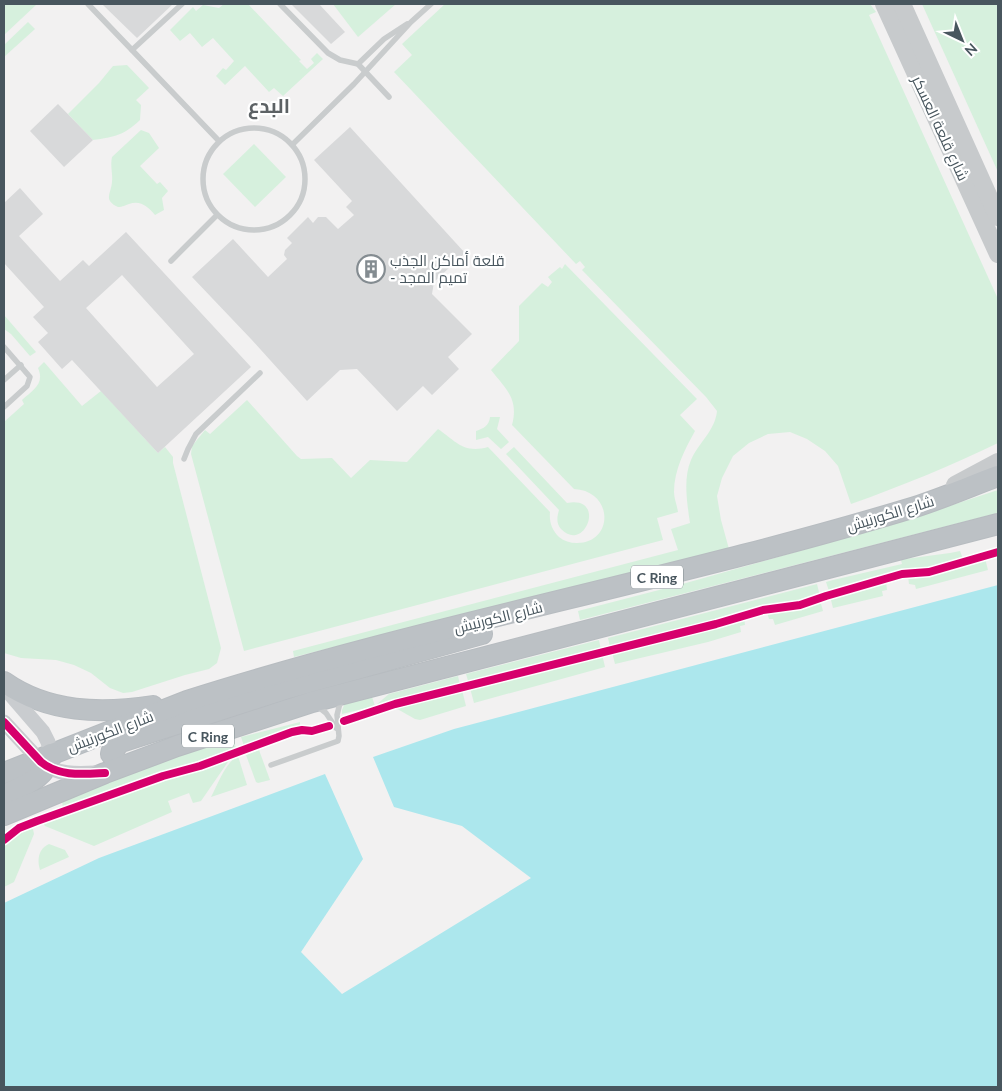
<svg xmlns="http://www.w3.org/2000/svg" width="1002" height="1091" font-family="Lato,Cairo,sans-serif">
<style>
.green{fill:#d6f0dd}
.water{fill:#ace7ed}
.building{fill:#d8d9da;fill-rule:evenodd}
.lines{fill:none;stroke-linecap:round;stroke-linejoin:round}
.highway-casing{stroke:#b7bcc0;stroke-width:22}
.lane{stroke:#c9cccd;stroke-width:5.5}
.secondary{stroke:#c9cccf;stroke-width:15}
.primary{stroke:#c7cacc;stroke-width:18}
.highway{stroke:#bcc1c5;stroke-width:20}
.cycleway-casing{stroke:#fff;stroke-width:11}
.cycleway{stroke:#d6006c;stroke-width:8}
.labels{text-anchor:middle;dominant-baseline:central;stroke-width:4.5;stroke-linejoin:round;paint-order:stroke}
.shield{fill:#fff;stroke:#7f898e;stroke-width:1}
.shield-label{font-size:14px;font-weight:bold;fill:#48565e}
.street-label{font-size:15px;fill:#48565e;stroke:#fff}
.poi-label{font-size:15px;fill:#48565e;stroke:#fff;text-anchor:start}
.district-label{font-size:20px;font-weight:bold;fill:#5d6265;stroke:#fff}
</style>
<rect width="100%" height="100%" fill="#f2f1f1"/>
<g class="green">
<polygon points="4,4 37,4 4,35"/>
<polygon points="224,4 248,4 301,60 299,61 307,69 314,63 311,59 317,53 323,59 283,96 274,88 269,92 245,66 225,85 216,76 223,68 226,70 234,61 213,38 202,47 190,33 180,41 170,30 193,7 196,11 203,5 219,8"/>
<polygon points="333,4 396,4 358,37"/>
<path d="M445,4h425l6,8 -7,3 129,284v144c-48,23 -96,43 -147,61l-13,-38 -13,-15 -18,-12 -17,-7 -22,2 -19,9 -16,13 -11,22 -5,18 4,24 8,29 -435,108 -1,-6 385,-101 -7,-21 19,-6c-3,-20 -7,-45 1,-63 8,-18 24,-29 26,-49l-11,-14 -124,-127 3,-3 -5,-6 -4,3 -182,-192 18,-17 -10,-11z"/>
<polygon points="922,4 998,4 998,172"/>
<polygon points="28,22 35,29 4,57 4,45"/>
<path d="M127,65l22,23 -13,12 5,5 -1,15c-16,15 -25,17 -47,20l-25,-26 31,-31 14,-17z"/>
<path d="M141,130l8,3 10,15 -19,18 17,18 3,-2 8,9 -6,7 2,12 -9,5c-7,-8 -14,-15 -26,-11 -4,1 -6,3 -11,3 -15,-7 -7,-13 -6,-25 1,-8 -2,-16 0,-25z"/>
<polygon points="254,144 286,177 255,207 223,174"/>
<path d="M565,264l132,135 -17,16 15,16c-10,18 -21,39 -21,61 0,6 3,13 4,20l-21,6 6,22 -419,111 -53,-197 1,-8 13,-16 5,4 37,-34 50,56 4,3 31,-1 19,20 19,-18 37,2 31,-33c18,12 25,25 50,18l62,65c-1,10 2,18 9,25 5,4 11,6 18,6 37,0 37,-52 -3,-54l-62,-64c7,-26 -6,-36 -21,-55l28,-29v-35l23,-23 6,4 4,-5 -4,-5 12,-10 2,2z"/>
<polygon points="4,315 36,352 30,356 11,334 4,329"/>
<path d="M44,362l38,44 19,-15 57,62 7,-6 8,10v6l48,185 -4,15 -8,6 -24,6 -53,17 -9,1 -13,-5 -19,-15 -17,-8 -18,-5 -35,-2 -17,-5v-231l20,-18 -2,-4c11,-10 23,-16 16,-32z"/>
<path d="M490,417h10l-3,12 12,13 -8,7 -13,-12 -12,3v-9c8,-3 13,-5 14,-14z"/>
<path d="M514,447l53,56c40,-8 18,51 -6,26 -5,-6 -4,-12 -2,-19l-53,-56z"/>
<polygon points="998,490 998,513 580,620 578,611 686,583 888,526"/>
<polygon points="960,551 963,559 925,569 903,572 829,591 826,582 833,580 902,564 901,560 905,559 950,553"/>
<polygon points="985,558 988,570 916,589 915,585 909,584 908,576 934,574"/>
<polygon points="886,581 887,590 882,591 883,596 833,608 830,596"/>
<polygon points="817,584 820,596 802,602 752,610 690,628 610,647 608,638"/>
<polygon points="820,600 823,611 775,625 773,619 769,619 767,612 807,605"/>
<polygon points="744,617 745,625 740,626 741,632 708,642 615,664 612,652"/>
<polygon points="599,640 601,650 469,684 466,674"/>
<polygon points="602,654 605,667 474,703 470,688"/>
<polygon points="458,676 460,685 376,705 389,694"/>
<polygon points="462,690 466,706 420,720 415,719 392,706"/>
<polygon points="371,694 375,706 342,714 342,710 345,703"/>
<polygon points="300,722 300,725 244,746 241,737"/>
<polygon points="233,738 236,748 91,797 92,800 63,809 62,800 158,763"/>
<polygon points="259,750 270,780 258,783 256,782 246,755"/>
<polygon points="232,756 201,801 193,803 189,793 168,801 172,812 94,846 45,826 42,822 125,791"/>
<path d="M238,756l9,29 -36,12c7,-13 14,-34 27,-41z"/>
<polygon points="25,827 27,830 33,829 34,834 14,882 4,887 4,842"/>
<path d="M49,844l16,6 4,7 -29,13c-3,-10 -2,-21 9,-26z"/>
</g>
<polygon class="water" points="998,585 998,1087 4,1087 4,903 99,858 325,774 363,859 301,952 342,994 531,878 462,826 394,807 373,757 454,729"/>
<g class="building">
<polygon points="102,4 173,4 137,38"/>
<polygon points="291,4 319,4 345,32 331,44"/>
<polygon points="58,104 93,140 64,167 30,131"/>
<polygon points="350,127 465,253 434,282 432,294 472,334 448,357 459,369 432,395 423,386 397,411 357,369 340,370 307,401 251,339 192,277 233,239 268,277 287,259 284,255 285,250 292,243 287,238 308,217 313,223 318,217 326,217 338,229 354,215 346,207 352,201 314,160"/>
<path d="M20,188l23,26 -24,22 41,45 23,-21 6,6 37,-34 125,135 -93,86 -86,-93 -10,9 -24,-27 10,-9 -15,-16 11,-10 -40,-44v-60zM122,275l72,79 -37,33 -71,-79z"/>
</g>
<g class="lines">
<defs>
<g id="highway">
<path d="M4,682c44,31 97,32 149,24"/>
<polyline points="121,766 111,754 112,750 121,742 288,688 482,634"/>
<path d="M4,773l183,-72c239,-76 488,-121 728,-194 28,-9 56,-21 83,-31"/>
<path d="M4,795c19,-9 44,-17 47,-41"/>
<polyline points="4,815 105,773 177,746 312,702 998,524"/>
</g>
</defs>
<use href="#highway" class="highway-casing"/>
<g class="lane">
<polyline points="88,4 219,141"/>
<polyline points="280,4 328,53 340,60 358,64 389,97"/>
<polyline points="132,50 182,4"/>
<polyline points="358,64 384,39 407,24"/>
<circle cx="254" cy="179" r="51"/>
<polyline points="293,144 354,84 411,22 431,4"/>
<polyline points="171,261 217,215"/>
<polyline points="4,347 30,377 27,386 4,407"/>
<polyline points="4,380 21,365"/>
<polyline points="184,459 188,449 196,434 260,373"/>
<polyline points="316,705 326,713 336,728"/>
<polyline points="271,765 338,741 339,736 337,715 341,699"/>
</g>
<g class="secondary">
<polyline points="4,687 43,732 48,742 51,754"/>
<path d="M4,722l37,40c15,13 36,12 55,11"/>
</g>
<g class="primary">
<polyline points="884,4 998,254"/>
<polyline points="902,4 998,217"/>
<polyline points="955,485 998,462"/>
</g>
<use href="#highway" class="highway"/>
<defs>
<g id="cycleway">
<polyline points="344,721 395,704 716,624 763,610 800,605 826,596 902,574 929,572 998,552"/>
<path d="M4,722l37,40c18,15 43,12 64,11"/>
<polyline points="4,840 19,828 37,821 163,776 200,766 292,732 302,730 312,731 329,726"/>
</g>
</defs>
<use href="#cycleway" class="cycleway-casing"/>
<use href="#cycleway" class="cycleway"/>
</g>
<defs>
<symbol id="building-ring" viewBox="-11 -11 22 22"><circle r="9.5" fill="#fff" stroke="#848c91" stroke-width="1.5"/><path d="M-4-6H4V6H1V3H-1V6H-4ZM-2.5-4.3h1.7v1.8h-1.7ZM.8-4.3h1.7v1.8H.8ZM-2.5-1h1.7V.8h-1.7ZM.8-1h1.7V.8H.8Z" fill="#848c91"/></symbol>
</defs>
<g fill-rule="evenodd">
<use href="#building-ring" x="355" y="253" width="32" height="32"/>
</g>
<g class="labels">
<g class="shield">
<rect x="631" y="565.5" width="52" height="23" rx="4"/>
<rect x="182" y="724.5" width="52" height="23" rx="4"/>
</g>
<g class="shield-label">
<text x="657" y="577">C Ring</text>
<text x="208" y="736">C Ring</text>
</g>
<g class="street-label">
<text transform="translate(941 128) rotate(65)">شارع قلعة العسكر</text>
<text transform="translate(890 513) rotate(-17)">شارع الكورنيش</text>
<text transform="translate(498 617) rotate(-14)">شارع الكورنيش</text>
<text transform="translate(110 731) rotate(-21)">شارع الكورنيش</text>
</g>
<g class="poi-label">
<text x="390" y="260">قلعة أماكن الجذب<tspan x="390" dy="17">- تميم المجد</tspan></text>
</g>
<g class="district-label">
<text x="269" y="105">البدع</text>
</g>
</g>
<rect width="1002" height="1091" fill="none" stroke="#48565e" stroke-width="10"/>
<g transform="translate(962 40) rotate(137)" stroke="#ffffff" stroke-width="4" paint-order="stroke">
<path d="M0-4L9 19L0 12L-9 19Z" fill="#48565e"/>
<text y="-8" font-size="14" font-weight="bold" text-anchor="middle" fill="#48565e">N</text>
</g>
</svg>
